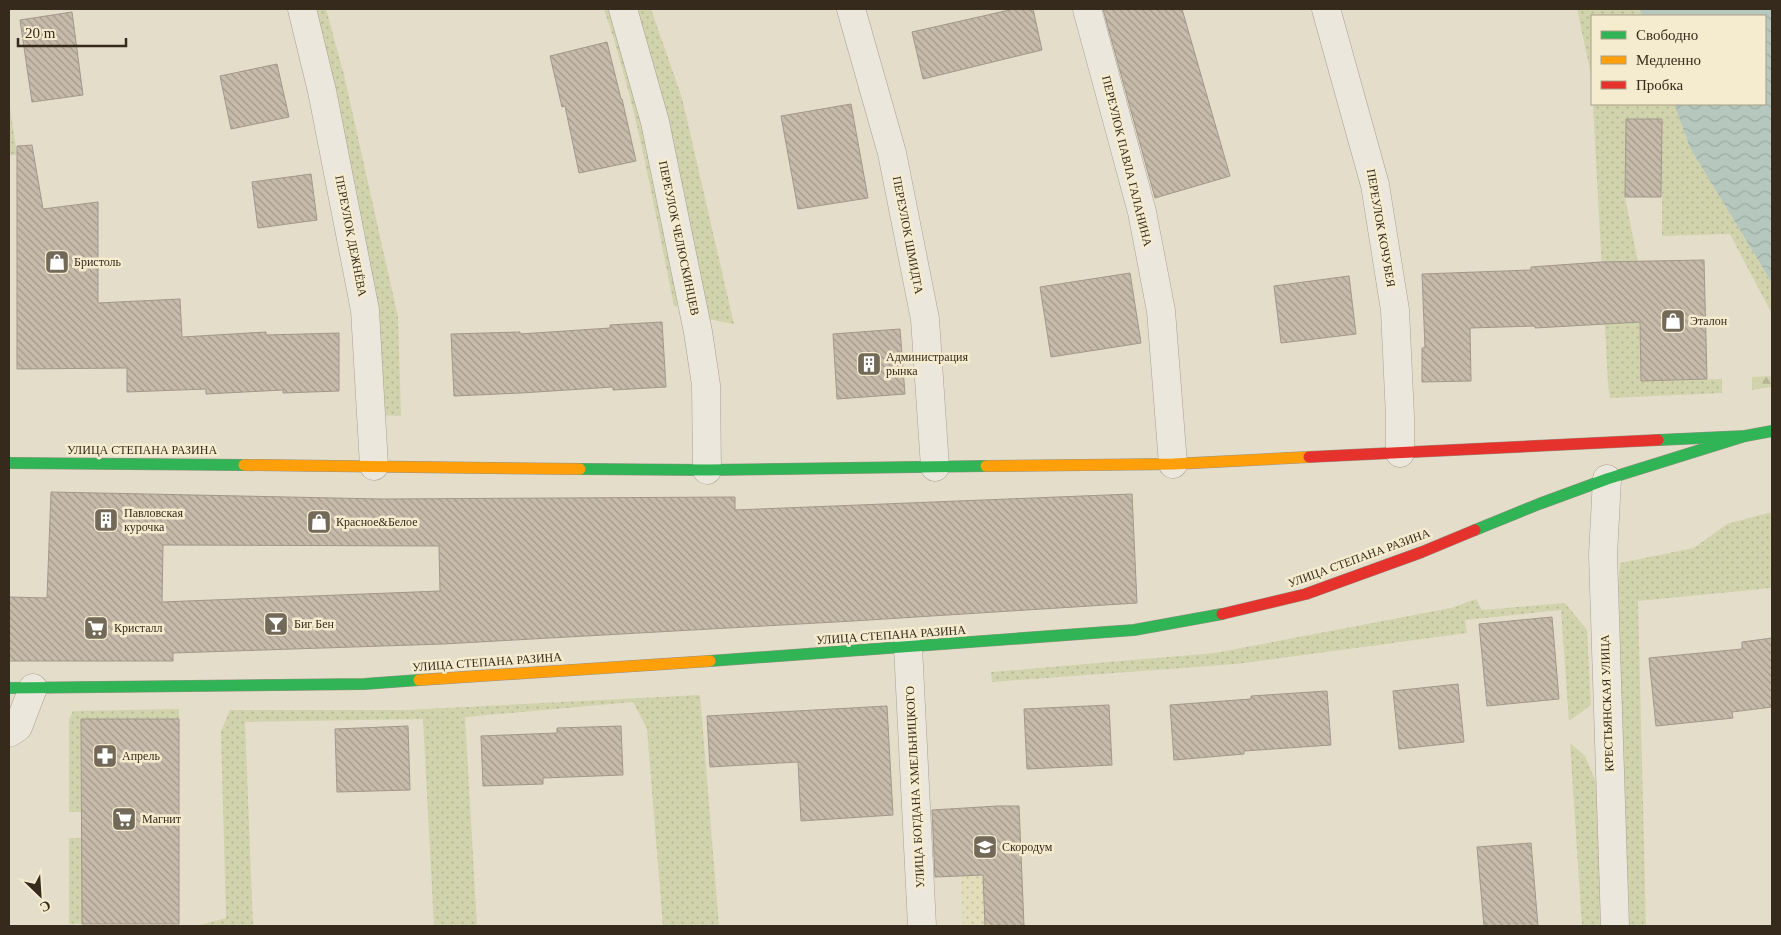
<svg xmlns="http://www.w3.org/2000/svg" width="1781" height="935" font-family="Georgia,serif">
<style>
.farmland{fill:url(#farmland-dots)}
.grass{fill:url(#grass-dots)}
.forest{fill:url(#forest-firs)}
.water{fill:url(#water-waves)}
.building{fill:url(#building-back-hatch);stroke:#a3988a;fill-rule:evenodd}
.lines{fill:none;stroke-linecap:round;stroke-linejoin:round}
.street-casing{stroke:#a8a194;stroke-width:29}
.fast-casing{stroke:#989184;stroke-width:12}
.slow-casing{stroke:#989184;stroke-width:12}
.jam-casing{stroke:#989184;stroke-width:12}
.street{stroke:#ece7dc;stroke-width:28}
.fast{stroke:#30b455;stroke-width:11}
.slow{stroke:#ff9f0a;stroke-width:11}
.jam{stroke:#e5322d;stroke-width:11}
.labels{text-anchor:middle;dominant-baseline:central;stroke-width:5;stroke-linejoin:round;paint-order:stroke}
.street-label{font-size:12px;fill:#362a1c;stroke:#f5eccf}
.poi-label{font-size:12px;fill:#362a1c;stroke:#f5eccf;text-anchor:start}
</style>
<defs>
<pattern id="farmland-dots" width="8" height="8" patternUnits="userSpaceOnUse" patternTransform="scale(1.25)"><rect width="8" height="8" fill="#e3ddba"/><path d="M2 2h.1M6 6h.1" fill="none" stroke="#c3be9f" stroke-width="1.8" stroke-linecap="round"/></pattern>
<pattern id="grass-dots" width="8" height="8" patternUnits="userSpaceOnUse" patternTransform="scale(1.25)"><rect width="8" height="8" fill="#d1d3ac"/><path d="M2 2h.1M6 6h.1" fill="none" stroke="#b4b593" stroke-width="1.8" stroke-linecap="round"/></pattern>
<pattern id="forest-firs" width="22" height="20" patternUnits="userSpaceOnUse" patternTransform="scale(1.25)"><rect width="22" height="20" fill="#d1d3ac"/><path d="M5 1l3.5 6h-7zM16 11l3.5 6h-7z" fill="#b4b593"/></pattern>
<pattern id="water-waves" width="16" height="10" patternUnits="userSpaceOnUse" patternTransform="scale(1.25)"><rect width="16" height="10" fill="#b6c8bd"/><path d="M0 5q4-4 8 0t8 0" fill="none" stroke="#9daca2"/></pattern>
<pattern id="building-back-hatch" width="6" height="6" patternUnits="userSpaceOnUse" patternTransform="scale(1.25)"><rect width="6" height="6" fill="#c7bbab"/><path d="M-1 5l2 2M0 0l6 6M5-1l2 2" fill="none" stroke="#a2988a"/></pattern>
</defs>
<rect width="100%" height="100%" fill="#e4ddca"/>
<polygon class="farmland" points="983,875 985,926 963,926 961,876"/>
<g class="grass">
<polygon points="310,9 326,9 344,75 398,317 401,416 380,415"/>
<path d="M604,9h7l33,111 39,187 -9,-1c-20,-99 -37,-201 -70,-297z"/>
<polygon points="635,9 651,9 682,98 734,324 708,319"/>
<polygon points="1577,9 1639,9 1642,16 1592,16 1592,90 1592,79"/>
<polygon points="9,101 17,155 9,155"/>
<polygon points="1593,104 1674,104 1690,148 1772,283 1772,376 1772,314 1730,234 1662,236 1662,119 1626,119 1625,197 1638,262 1641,381 1722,379 1722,393 1610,398 1608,383"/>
<polygon points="1772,512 1772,588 1638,601 1646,926 1629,926 1617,597 1620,563 1694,548 1727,524"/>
<polygon points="1476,599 1482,610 1565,603 1587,630 1591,705 1569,721 1561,610 1465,620 1467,633 1236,664 992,682 991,672 1215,653 1451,608"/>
<polygon points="700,695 719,926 663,926 647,729 633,702 465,717 477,926 434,926 423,719 245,722 253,926 196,926 226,918 221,731 230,710 405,710"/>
<polygon points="179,709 179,719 81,719 81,812 69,812 69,720 73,711"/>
<polygon points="1570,743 1585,756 1598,787 1603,926 1582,926"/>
<rect x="69" y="838" width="13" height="86"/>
</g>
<polygon class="forest" points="1772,376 1772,387 1752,390 1752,377"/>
<polygon class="water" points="1639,9 1772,9 1772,283 1690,148 1674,104 1765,104 1765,16 1642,16"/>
<g class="building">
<polygon points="1014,9 1033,9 1042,50 923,79 912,32"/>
<polygon points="1103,9 1182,9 1230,176 1155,198"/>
<polygon points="72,12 83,95 32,102 20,20"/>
<polygon points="607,42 621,99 622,99 636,161 579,173 565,106 562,107 550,56"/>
<polygon points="277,64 289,117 231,129 220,76"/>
<polygon points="851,104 868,198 798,209 781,116"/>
<polygon points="1626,119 1662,119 1661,197 1625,197"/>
<polygon points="32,145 43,209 98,202 98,303 180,299 182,337 266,332 266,335 339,333 339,391 283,393 283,390 206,394 206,389 127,392 127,368 17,369 17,146"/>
<polygon points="311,174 317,220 258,228 252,182"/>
<polygon points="1704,260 1707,379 1641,381 1640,322 1535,328 1535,326 1470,328 1471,381 1422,382 1422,348 1425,348 1422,274 1531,270 1531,267 1601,262"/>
<polygon points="1130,273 1141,343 1051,357 1040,287"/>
<polygon points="1349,276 1356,334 1281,343 1274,286"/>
<polygon points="662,322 666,387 613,390 613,387 521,393 454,396 451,334 520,332 520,334 610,328 610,325"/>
<polygon points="900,329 905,394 837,399 833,334"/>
<path d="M51,492l331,7 353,-2v13l397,-16 5,109 -284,18 -410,23 -270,9v8h-164v-64l38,1zM163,545l276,1 1,45 -278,11z"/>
<polygon points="1552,617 1559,699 1487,706 1479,624"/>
<polygon points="1772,638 1772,707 1732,712 1733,718 1656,726 1649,658 1742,649 1742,642"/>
<polygon points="1458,684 1464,742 1399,749 1393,691"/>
<polygon points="1327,691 1331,745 1244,751 1244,754 1174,760 1170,705 1251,699 1251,696"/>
<polygon points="1109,705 1112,765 1027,769 1024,709"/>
<polygon points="887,706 893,815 801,821 798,762 710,767 707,716"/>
<polygon points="81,719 179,719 179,924 82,924"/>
<polygon points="408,726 410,790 337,792 335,729"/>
<polygon points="621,726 623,775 543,778 543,784 483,786 481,736 557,733 557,728"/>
<polygon points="998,806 1019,806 1024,926 985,926 983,875 935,877 932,810"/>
<polygon points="1531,843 1538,926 1484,926 1477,847"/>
</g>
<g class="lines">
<defs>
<g id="street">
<polyline points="302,9 322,91 365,310 374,466"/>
<polyline points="623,9 655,122 698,332 706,385 707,470"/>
<polyline points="851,9 892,153 925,319 935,467"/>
<polyline points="1087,9 1142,212 1161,311 1173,464"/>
<polyline points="1326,9 1375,185 1395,310 1400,417 1400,453"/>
<polyline points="1607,479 1603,555 1615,926"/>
<polyline points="908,647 922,926"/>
<polyline points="9,733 18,727 33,688"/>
</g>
<g id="fast">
<polyline points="1658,440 1745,436 1772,431"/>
<polyline points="9,463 244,465"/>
<polyline points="580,469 707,470 986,466"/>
<polyline points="1475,530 1539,504 1607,479 1745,436"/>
<polyline points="710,661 1134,630 1222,614"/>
<polyline points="9,688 364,684 419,680"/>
</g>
<g id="slow">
<polyline points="244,465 580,469"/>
<polyline points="986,466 1173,464 1309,457"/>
<polyline points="419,680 710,661"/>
</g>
<g id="jam">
<polyline points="1309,457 1658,440"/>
<polyline points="1222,614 1306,594 1422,552 1475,530"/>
</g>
</defs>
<use href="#street" class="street-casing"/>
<use href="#fast" class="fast-casing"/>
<use href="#slow" class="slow-casing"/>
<use href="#jam" class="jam-casing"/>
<use href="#street" class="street"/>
<use href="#fast" class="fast"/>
<use href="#slow" class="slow"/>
<use href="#jam" class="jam"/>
</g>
<defs>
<symbol id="shop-square" viewBox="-11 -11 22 22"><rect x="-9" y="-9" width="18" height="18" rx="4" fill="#736959" stroke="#f5eccf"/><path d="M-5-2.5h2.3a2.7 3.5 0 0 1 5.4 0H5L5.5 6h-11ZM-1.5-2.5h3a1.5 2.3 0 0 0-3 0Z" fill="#fff"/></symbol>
<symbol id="building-square" viewBox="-11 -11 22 22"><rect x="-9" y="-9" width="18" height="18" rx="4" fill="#736959" stroke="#f5eccf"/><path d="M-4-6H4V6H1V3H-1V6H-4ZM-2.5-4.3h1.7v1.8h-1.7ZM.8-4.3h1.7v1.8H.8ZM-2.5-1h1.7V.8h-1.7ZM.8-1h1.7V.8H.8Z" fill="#fff"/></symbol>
<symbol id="bar-square" viewBox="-11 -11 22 22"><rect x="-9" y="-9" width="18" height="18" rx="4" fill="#736959" stroke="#f5eccf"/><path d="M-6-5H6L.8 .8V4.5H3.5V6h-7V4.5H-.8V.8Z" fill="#fff"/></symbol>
<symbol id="supermarket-square" viewBox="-11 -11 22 22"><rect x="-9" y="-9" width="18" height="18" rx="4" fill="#736959" stroke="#f5eccf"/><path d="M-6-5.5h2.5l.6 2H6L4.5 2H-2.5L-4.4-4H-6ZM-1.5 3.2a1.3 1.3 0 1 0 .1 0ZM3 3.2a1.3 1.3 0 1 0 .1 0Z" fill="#fff"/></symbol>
<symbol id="pharmacy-square" viewBox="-11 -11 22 22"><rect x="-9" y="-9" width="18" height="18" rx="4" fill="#736959" stroke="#f5eccf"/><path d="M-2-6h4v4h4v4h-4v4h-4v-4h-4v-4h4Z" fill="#fff"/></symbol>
<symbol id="school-square" viewBox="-11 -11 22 22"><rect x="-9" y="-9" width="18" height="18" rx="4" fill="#736959" stroke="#f5eccf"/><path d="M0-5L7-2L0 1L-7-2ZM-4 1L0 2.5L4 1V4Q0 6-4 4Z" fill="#fff"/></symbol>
</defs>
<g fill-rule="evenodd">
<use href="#shop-square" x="43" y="248" width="28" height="28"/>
<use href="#shop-square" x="1659" y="307" width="28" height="28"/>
<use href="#building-square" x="855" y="350" width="28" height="28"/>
<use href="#building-square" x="92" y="506" width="28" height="28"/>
<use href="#shop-square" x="305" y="508" width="28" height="28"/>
<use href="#bar-square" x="262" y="610" width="28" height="28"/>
<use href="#supermarket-square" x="82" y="614" width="28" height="28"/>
<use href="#pharmacy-square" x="91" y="742" width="28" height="28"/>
<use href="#supermarket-square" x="110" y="805" width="28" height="28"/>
<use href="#school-square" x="971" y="833" width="28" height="28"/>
</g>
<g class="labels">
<g class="street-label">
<text transform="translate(1127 161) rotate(76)">ПЕРЕУЛОК ПАВЛА ГАЛАНИНА</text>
<text transform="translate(1381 228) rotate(80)">ПЕРЕУЛОК КОЧУБЕЯ</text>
<text transform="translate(908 235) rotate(79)">ПЕРЕУЛОК ШМИДТА</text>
<text transform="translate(351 236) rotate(79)">ПЕРЕУЛОК ДЕЖНЁВА</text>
<text transform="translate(679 238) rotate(78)">ПЕРЕУЛОК ЧЕЛЮСКИНЦЕВ</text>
<text x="142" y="450">УЛИЦА СТЕПАНА РАЗИНА</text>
<text transform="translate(1359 558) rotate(-20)">УЛИЦА СТЕПАНА РАЗИНА</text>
<text transform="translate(891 635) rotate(-4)">УЛИЦА СТЕПАНА РАЗИНА</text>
<text transform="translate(487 662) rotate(-4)">УЛИЦА СТЕПАНА РАЗИНА</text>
<text transform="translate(1607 703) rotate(-92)">КРЕСТЬЯНСКАЯ УЛИЦА</text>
<text transform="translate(915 787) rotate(-93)">УЛИЦА БОГДАНА ХМЕЛЬНИЦКОГО</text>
</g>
<g class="poi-label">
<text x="74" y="262">Бристоль</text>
<text x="1690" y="321">Эталон</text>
<text x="886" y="357">Администрация<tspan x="886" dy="14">рынка</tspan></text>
<text x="124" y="513">Павловская<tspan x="124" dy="14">курочка</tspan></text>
<text x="336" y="522">Красное&amp;Белое</text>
<text x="294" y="624">Биг Бен</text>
<text x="114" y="628">Кристалл</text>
<text x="122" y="756">Апрель</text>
<text x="142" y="819">Магнит</text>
<text x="1002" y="847">Скородум</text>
</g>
</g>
<rect width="1781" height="935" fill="none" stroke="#362a1c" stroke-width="20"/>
<rect x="1591" y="15" width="175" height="90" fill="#f5eccf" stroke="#a99e87"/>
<rect x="1601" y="31" width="25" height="8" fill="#30b455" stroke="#a99e87"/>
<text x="1636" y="40" font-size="15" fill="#362a1c">Свободно</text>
<rect x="1601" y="56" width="25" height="8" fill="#ff9f0a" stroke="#a99e87"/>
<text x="1636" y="65" font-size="15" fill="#362a1c">Медленно</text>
<rect x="1601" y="81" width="25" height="8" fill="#e5322d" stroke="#a99e87"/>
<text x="1636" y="90" font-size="15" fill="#362a1c">Пробка</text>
<g transform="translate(40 895) rotate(155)" stroke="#f5eccf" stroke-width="4" paint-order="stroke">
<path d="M0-4L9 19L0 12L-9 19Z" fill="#362a1c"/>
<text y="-8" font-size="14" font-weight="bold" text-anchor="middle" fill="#362a1c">С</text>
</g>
<path d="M18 38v8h108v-8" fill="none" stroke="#362a1c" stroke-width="2.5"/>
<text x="25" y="38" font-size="15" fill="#362a1c" stroke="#f5eccf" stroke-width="4" paint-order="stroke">20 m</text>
</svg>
